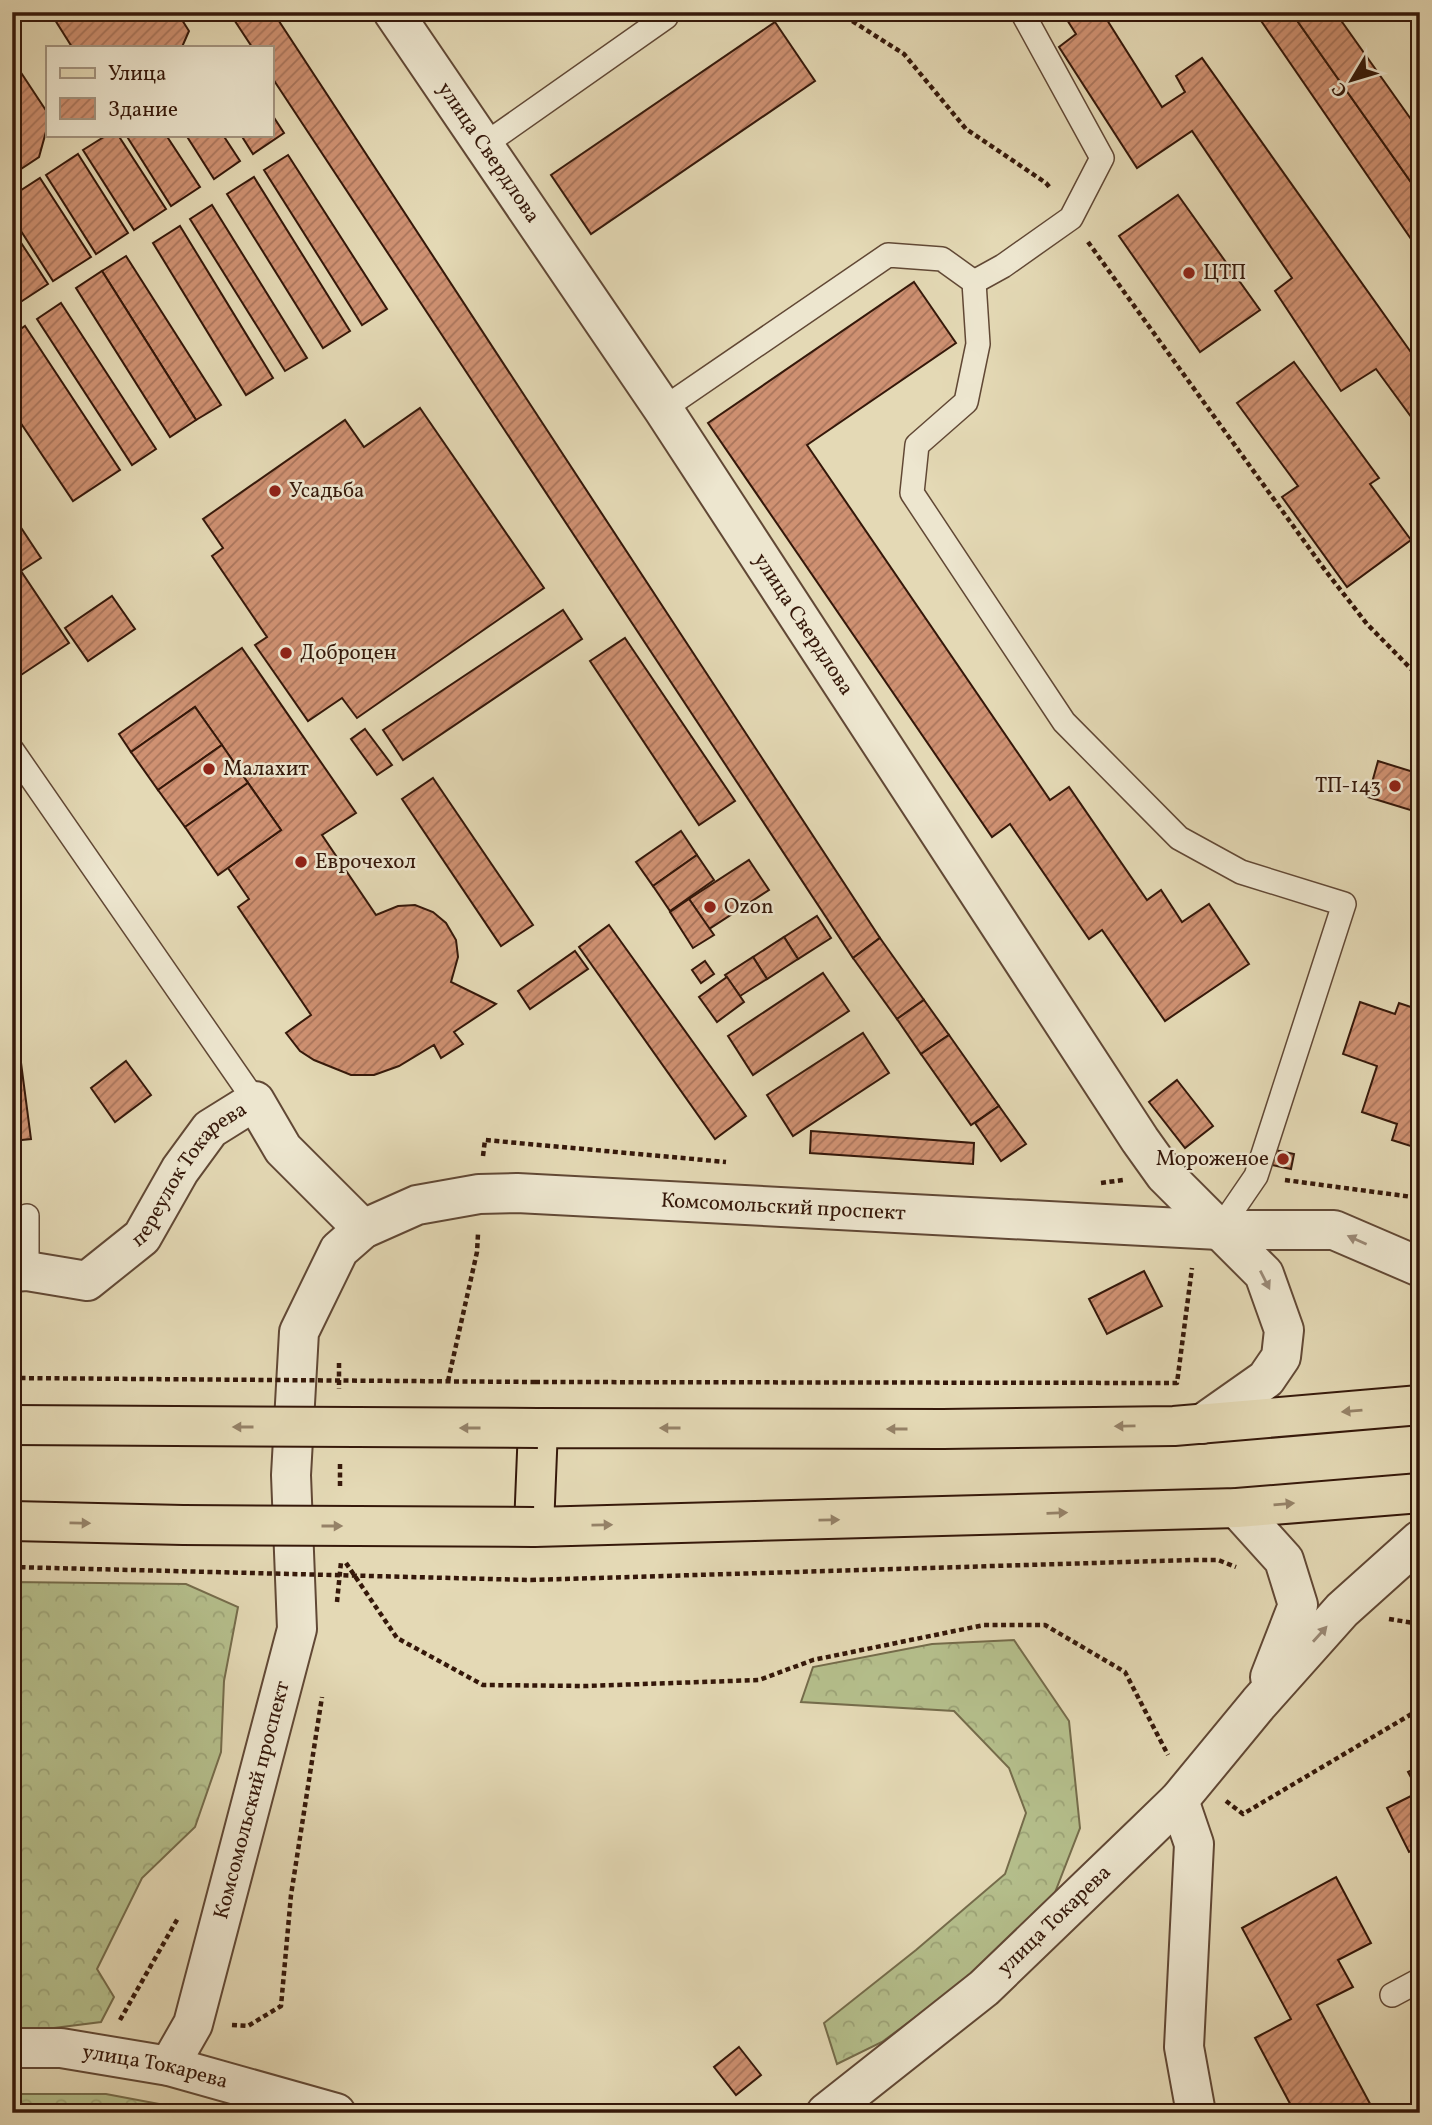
<svg xmlns="http://www.w3.org/2000/svg" width="1432" height="2125" font-family="Vollkorn,serif">
<style>
.forest{fill:url(#forest-crowns);stroke:#756c4b;stroke-width:2}
.building{fill:url(#building-hatch);stroke:#35180a;stroke-width:2}
.lines{fill:none;stroke-linecap:round;stroke-linejoin:round}
.lane-casing{stroke:#614835;stroke-width:26}
.street-casing{stroke:#614835;stroke-width:42}
.primary-casing{stroke:#35180a;stroke-width:42}
.path{stroke:#35180a;stroke-width:4.5;stroke-dasharray:5 3.5;stroke-linecap:butt}
.lane{stroke:#ede6cf;stroke-width:23}
.street{stroke:#ede6cf;stroke-width:38}
.primary{stroke:#e4d9b5;stroke-width:38}
.primary-bridge-casing{stroke:#35180a;stroke-width:42;stroke-linecap:butt}
.path-bridge{stroke:#35180a;stroke-width:4.5;stroke-dasharray:5 3.5;stroke-linecap:butt}
.primary-bridge{stroke:#e4d9b5;stroke-width:38}
.oneway{fill:#9a8976}
.oneway2{fill:#958268}
.poi-dot{fill:#8f2418;stroke:#ede6cf;stroke-width:2.5}
.labels{text-anchor:middle;dominant-baseline:central;stroke-width:5;stroke-linejoin:round;paint-order:stroke}
.street-label{font-size:21px;fill:#35180a;stroke:#ede6cf}
.poi-label{font-size:21px;fill:#35180a;stroke:#ede6cf;text-anchor:start}
</style>
<defs>
<pattern id="forest-crowns" width="20" height="18" patternUnits="userSpaceOnUse" patternTransform="scale(1.75)"><rect width="20" height="18" fill="#b5bf8c"/><path d="M2 6a3 3 0 1 1 6 0M12 15a3 3 0 1 1 6 0" fill="none" stroke="#9ca377"/></pattern>
<pattern id="building-hatch" width="6" height="6" patternUnits="userSpaceOnUse" patternTransform="scale(1.75)"><rect width="6" height="6" fill="#cf9172"/><path d="M-1 1l2-2M0 6l6-6M5 7l2-2" fill="none" stroke="#a9755c"/></pattern>
</defs>
<rect width="100%" height="100%" fill="#e4d9b5"/>
<filter id="stains"><feTurbulence type="fractalNoise" baseFrequency=".00286" numOctaves="4"/><feColorMatrix values="0 0 0 0 .2 0 0 0 0 .09 0 0 0 0 .02 0 0 0 .5 -.17"/></filter>
<radialGradient id="worn" r=".72"><stop offset=".6" stop-color="#630" stop-opacity="0"/><stop offset="1" stop-color="#630" stop-opacity=".3"/></radialGradient>
<g class="forest">
<polygon points="12,1582 186,1584 238,1607 224,1681 221,1752 195,1827 142,1878 97,1969 114,1997 101,2022 54,2028 12,2028"/>
<polygon points="1014,1640 1069,1721 1080,1828 1054,1895 1008,1949 882,2042 837,2064 824,2023 916,1950 1005,1874 1026,1813 1009,1768 954,1711 801,1702 813,1667 932,1644"/>
<polygon points="14,2094 106,2094 207,2113 12,2113"/>
</g>
<g class="building">
<polygon points="50,12 177,12 189,31 182,47 72,47"/>
<polygon points="229,12 273,12 880,938 853,958 271,76 271,47 252,47"/>
<polygon points="1062,12 1102,12 1162,107 1185,92 1176,76 1202,58 1420,365 1420,429 1376,369 1341,391 1275,291 1292,278 1192,131 1137,168 1059,47 1076,34"/>
<polygon points="1255,12 1291,12 1420,195 1420,252"/>
<polygon points="1291,12 1335,12 1420,132 1420,195"/>
<polygon points="775,22 815,81 591,234 551,175"/>
<polygon points="12,59 47,112 47,128 39,157 12,175"/>
<polygon points="271,113 284,133 253,154 241,135 271,135"/>
<polygon points="107,135 118,135 166,209 134,230 83,150"/>
<polygon points="126,135 166,135 200,187 171,206"/>
<polygon points="186,135 223,135 240,161 214,179"/>
<polygon points="78,154 128,233 96,254 46,175"/>
<polygon points="288,155 387,309 362,325 264,170"/>
<polygon points="254,177 350,331 323,348 227,194"/>
<polygon points="40,178 91,257 53,281 12,217 12,196"/>
<polygon points="1178,195 1260,310 1200,352 1119,236"/>
<polygon points="212,205 307,358 285,371 190,219"/>
<polygon points="180,226 273,378 246,395 153,243"/>
<polygon points="12,229 48,284 16,305 12,300"/>
<polygon points="126,256 221,405 196,420 102,271"/>
<polygon points="102,271 196,420 170,437 76,288"/>
<polygon points="914,282 956,343 807,445 1050,800 1069,787 1147,900 1161,890 1182,922 1209,904 1249,964 1165,1021 1102,930 1089,939 1010,824 992,837 708,423"/>
<polygon points="61,303 156,449 132,465 37,319"/>
<polygon points="25,326 120,470 73,501 12,410 12,335"/>
<polygon points="1294,362 1379,478 1370,484 1411,540 1347,587 1282,497 1298,486 1237,403"/>
<polygon points="420,408 544,588 357,718 342,698 308,721 255,645 267,637 212,556 223,548 203,519 345,420 364,447"/>
<polygon points="12,514 41,558 21,571 69,643 12,681"/>
<polygon points="112,596 135,629 88,661 65,628"/>
<polygon points="563,610 582,639 403,760 383,730"/>
<polygon points="625,638 735,801 699,825 590,661"/>
<polygon points="242,648 356,813 322,835 376,915 398,906 415,905 433,912 446,923 456,940 458,957 451,982 496,1004 454,1032 463,1044 441,1058 434,1045 399,1066 374,1075 351,1075 314,1060 300,1051 286,1033 311,1015 238,907 249,899 228,868 281,830 195,707 131,752 119,734"/>
<polygon points="195,707 222,745 158,790 131,752"/>
<polygon points="365,729 392,765 377,775 351,739"/>
<polygon points="222,745 248,783 185,827 158,790"/>
<polygon points="1378,761 1420,774 1420,813 1368,797"/>
<polygon points="433,778 533,925 501,946 402,799"/>
<polygon points="248,783 281,830 218,875 185,827"/>
<polygon points="681,831 697,855 653,886 636,862"/>
<polygon points="697,855 714,880 670,911 653,886"/>
<polygon points="749,860 769,890 709,929 689,899"/>
<polygon points="689,899 714,935 693,948 670,912"/>
<polygon points="817,916 831,938 798,959 784,937"/>
<polygon points="609,925 746,1116 715,1139 579,947"/>
<polygon points="784,937 798,959 767,979 753,957"/>
<polygon points="880,938 924,1000 897,1019 853,958"/>
<polygon points="575,951 588,969 530,1009 518,991"/>
<polygon points="753,957 767,979 740,996 725,975"/>
<polygon points="705,961 714,974 701,983 692,970"/>
<polygon points="823,973 849,1011 753,1075 728,1036"/>
<polygon points="727,977 744,1002 717,1022 699,997"/>
<polygon points="12,994 31,1139 12,1141"/>
<polygon points="924,1000 949,1035 921,1054 897,1019"/>
<polygon points="1360,1002 1395,1014 1399,1003 1420,1010 1420,1149 1392,1140 1397,1124 1362,1112 1377,1066 1343,1054"/>
<polygon points="863,1033 889,1073 793,1136 767,1095"/>
<polygon points="949,1035 999,1106 971,1125 921,1054"/>
<polygon points="126,1061 151,1095 115,1122 91,1088"/>
<polygon points="1177,1080 1213,1126 1185,1148 1149,1102"/>
<polygon points="999,1106 1026,1144 1001,1161 975,1123"/>
<polygon points="811,1131 974,1143 973,1164 810,1153"/>
<polygon points="1275,1150 1294,1154 1291,1169 1272,1165"/>
<polygon points="1144,1271 1162,1306 1107,1334 1089,1299"/>
<polygon points="1420,1766 1420,1846 1409,1852 1387,1808 1419,1792 1408,1772"/>
<polygon points="1336,1877 1371,1943 1338,1960 1353,1987 1317,2005 1375,2113 1295,2113 1255,2038 1291,2019 1242,1928"/>
<polygon points="739,2047 761,2075 736,2095 714,2067"/>
</g>
<g class="lines">
<defs>
<g id="lane">
<polyline points="484,145 666,17"/>
<polyline points="974,282 1003,266 1071,218 1102,158 1022,12"/>
<polyline points="663,409 888,255 942,259 974,282 978,344 966,402 917,445 912,493 1064,722 1179,838 1241,872 1344,904 1256,1176 1219,1230"/>
<polyline points="12,750 255,1101"/>
<polyline points="27,1216 27,1271"/>
<polyline points="1392,1995 1420,1980"/>
</g>
<g id="street">
<path id="s1" d="M393,12l270,397 477,731 25,35 99,99 20,56 -3,27 -15,22 -64,45"/>
<path id="s2" d="M12,1272l15,-1 60,10 55,-44 38,-67 30,-41 45,-28 28,48 80,80"/>
<polyline points="1237,1508 1284,1560 1298,1605 1270,1677"/>
<polyline points="1179,1800 1194,1844 1184,2047 1196,2113"/>
<path id="s3" d="M12,2048h49l108,18 167,47"/>
<path id="s4" d="M169,2066l24,-42 104,-395 -6,-154 8,-143 40,-82 24,-21 54,-24 62,-11 38,-1 702,37h115l86,37"/>
<path id="s5" d="M826,2113l158,-125 161,-155 34,-33 80,-97 83,-93 78,-70"/>
</g>
<polyline id="primary" points="1420,1405 1174,1426 943,1429 538,1428 534,1527 1237,1508 1420,1493"/>
</defs>
<use href="#lane" class="lane-casing"/>
<use href="#street" class="street-casing"/>
<use href="#primary" class="primary-casing"/>
<g class="path">
<polyline points="838,12 904,54 966,129 1046,183 1051,189"/>
<polyline points="1088,242 1325,570 1367,624 1420,678"/>
<polyline points="483,1156 485,1140 726,1162"/>
<polyline points="1285,1180 1420,1198"/>
<polyline points="1101,1183 1123,1180"/>
<polyline points="339,1363 339,1389"/>
<polyline points="448,1381 477,1252 478,1234"/>
<polyline points="535,1382 1177,1383 1192,1268"/>
<polyline points="340,1464 340,1487"/>
<polyline points="346,1563 397,1638 483,1685 586,1686 759,1680 813,1660 984,1625 1045,1625 1125,1672 1168,1755"/>
<polyline points="531,1580 1192,1560 1218,1560 1236,1567"/>
<polyline points="337,1602 341,1562"/>
<polyline points="1389,1619 1420,1624"/>
<polyline points="1226,1801 1243,1814 1420,1709"/>
<polyline points="120,2020 178,1918"/>
<polyline points="232,2025 248,2026 281,2006 291,1895 322,1697"/>
</g>
<use href="#lane" class="lane"/>
<use href="#street" class="street"/>
<use href="#primary" class="primary"/>
<defs>
<g id="primary-bridge">
<polyline points="12,1425 538,1428"/>
<polyline points="12,1521 183,1525 534,1527"/>
</g>
</defs>
<use href="#primary-bridge" class="primary-bridge-casing"/>
<g class="path-bridge">
<polyline points="12,1378 535,1382"/>
<polyline points="12,1567 531,1580"/>
</g>
<use href="#primary-bridge" class="primary-bridge"/>
</g>
<defs><path id="oneway-solid" d="M-6-.8H1V-3.2L6.5 0L1 3.2V.8H-6Z" transform="scale(1.75)"/></defs>
<g class="oneway">
<use href="#oneway-solid" transform="translate(1357 1240) rotate(-156)"/>
<use href="#oneway-solid" transform="translate(1265 1280) rotate(63)"/>
<use href="#oneway-solid" transform="translate(1320 1634) rotate(-48)"/>
</g>
<g class="oneway2">
<use href="#oneway-solid" transform="translate(1352 1411) rotate(175)"/>
<use href="#oneway-solid" transform="translate(1125 1426) rotate(179)"/>
<use href="#oneway-solid" transform="translate(243 1427) rotate(-180)"/>
<use href="#oneway-solid" transform="translate(470 1428) rotate(-180)"/>
<use href="#oneway-solid" transform="translate(670 1428) rotate(-180)"/>
<use href="#oneway-solid" transform="translate(897 1429) rotate(-180)"/>
<use href="#oneway-solid" transform="translate(1284 1504) rotate(-5)"/>
<use href="#oneway-solid" transform="translate(1057 1513) rotate(-2)"/>
<use href="#oneway-solid" transform="translate(829 1520) rotate(-1)"/>
<use href="#oneway-solid" transform="translate(80 1523) rotate(1)"/>
<use href="#oneway-solid" transform="translate(602 1525) rotate(-1)"/>
<use href="#oneway-solid" transform="translate(332 1526)"/>
</g>
<g class="poi-dot">
<circle cx="1189" cy="273" r="7"/>
<circle cx="275" cy="491" r="7"/>
<circle cx="286" cy="653" r="7"/>
<circle cx="209" cy="769" r="7"/>
<circle cx="1395" cy="786" r="7"/>
<circle cx="301" cy="862" r="7"/>
<circle cx="710" cy="907" r="7"/>
<circle cx="1283" cy="1159" r="7"/>
</g>
<g class="labels">
<g class="street-label">
<text stroke="none"><textPath href="#s1" startOffset="170">улица Свердлова</textPath></text>
<text stroke="none"><textPath href="#s1" startOffset="737">улица Свердлова</textPath></text>
<text stroke="none"><textPath href="#s2" startOffset="226">переулок Токарева</textPath></text>
<text stroke="none"><textPath href="#s4" startOffset="1304">Комсомольский проспект</textPath></text>
<text stroke="none"><textPath href="#s4" startOffset="280">Комсомольский проспект</textPath></text>
<text stroke="none"><textPath href="#s5" startOffset="299">улица Токарева</textPath></text>
<text stroke="none"><textPath href="#s3" startOffset="145">улица Токарева</textPath></text>
</g>
<g class="poi-label">
<text x="1203" y="273">ЦТП</text>
<text x="289" y="491">Усадьба</text>
<text x="300" y="653">Доброцен</text>
<text x="223" y="769">Малахит</text>
<text x="1381" y="786" text-anchor="end">ТП-143</text>
<text x="315" y="862">Еврочехол</text>
<text x="724" y="907">Ozon</text>
<text x="1269" y="1159" text-anchor="end">Мороженое</text>
</g>
</g>
<rect width="1432" height="2125" fill="none" stroke="#e4d9b5" stroke-width="42"/>
<rect x="14" y="14" width="1404" height="2097" fill="none" stroke="#35180a" stroke-width="3.5"/>
<rect x="21" y="21" width="1390" height="2083" fill="none" stroke="#35180a" stroke-width="2"/>
<rect x="46" y="46" width="228" height="91" fill="#ede6cf" stroke="#a39480" stroke-width="2"/>
<rect x="60" y="68" width="35" height="10" fill="#e4d9b5" stroke="#a39480" stroke-width="2"/>
<text x="108" y="80" font-size="21" fill="#35180a">Улица</text>
<rect x="60" y="98" width="35" height="21" fill="url(#building-hatch)" stroke="#a39480" stroke-width="2"/>
<text x="108" y="116" font-size="21" fill="#35180a">Здание</text>
<g transform="translate(1352 80) rotate(232)" stroke="#ede6cf" stroke-width="5" paint-order="stroke">
<path d="M0-5L12 26L0 18L-12 26Z" fill="#35180a"/>
<text y="-10" font-size="19" font-weight="bold" text-anchor="middle" fill="#35180a">С</text>
</g>
<rect width="100%" height="100%" filter="url(#stains)"/>
<rect width="100%" height="100%" fill="url(#worn)"/>
</svg>
